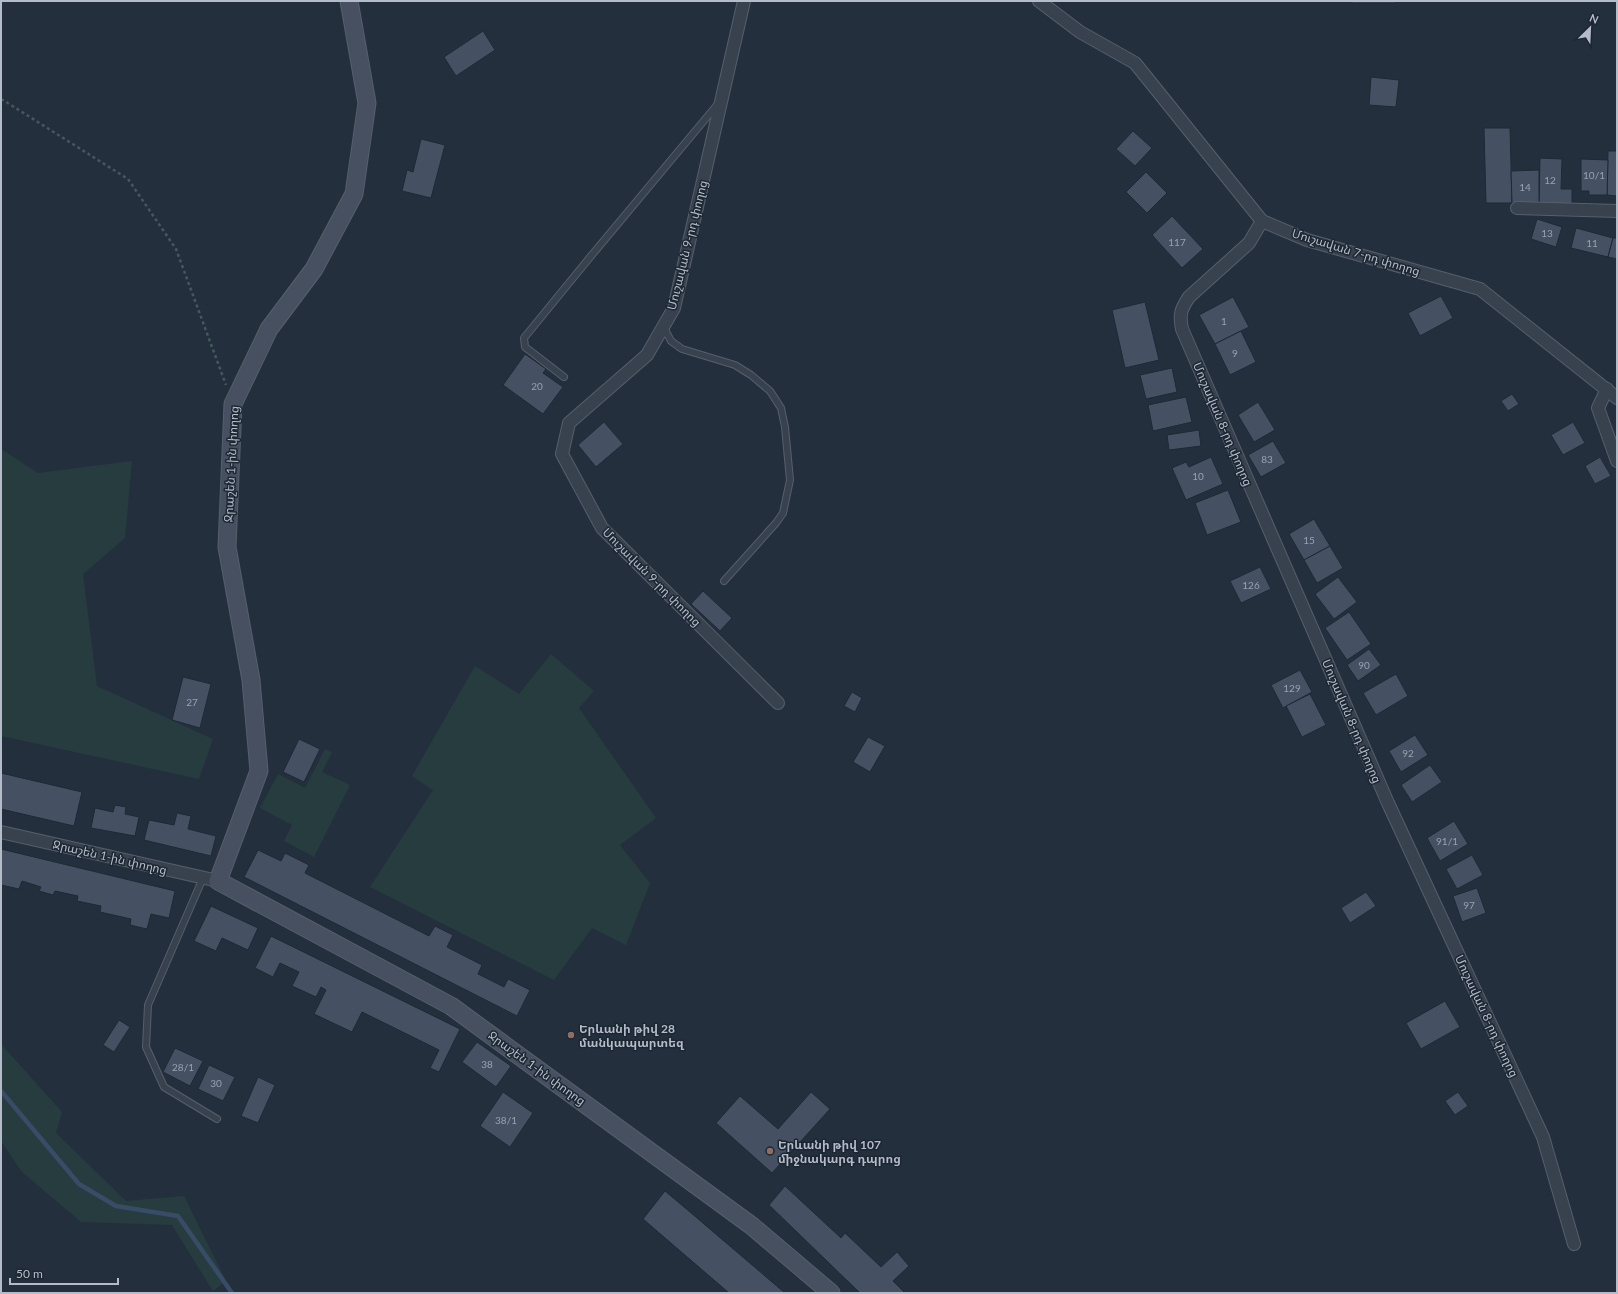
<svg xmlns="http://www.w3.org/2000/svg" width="1618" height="1294" font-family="Lato,'Noto Sans Armenian',sans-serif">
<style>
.green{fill:#263c3f}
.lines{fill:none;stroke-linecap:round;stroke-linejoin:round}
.stream{stroke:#394c67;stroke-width:4.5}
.building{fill:#455162;stroke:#1f2835}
.lane-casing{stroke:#565f6c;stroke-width:8}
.street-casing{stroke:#565f6c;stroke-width:14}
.secondary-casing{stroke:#565f6c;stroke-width:19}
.path{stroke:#44595c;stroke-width:2.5;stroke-dasharray:3 3;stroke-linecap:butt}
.lane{stroke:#38414e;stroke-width:6}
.street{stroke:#38414e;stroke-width:12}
.secondary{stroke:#465061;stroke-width:17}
.education-dot{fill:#8d6e63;stroke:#1d2633;stroke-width:1.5}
.labels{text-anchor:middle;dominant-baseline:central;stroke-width:3;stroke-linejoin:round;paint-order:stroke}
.number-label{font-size:10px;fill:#98a1af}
.street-label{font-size:12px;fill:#b4bcc9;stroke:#1d2633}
.poi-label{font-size:12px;font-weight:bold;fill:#b4bcc9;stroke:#1d2633;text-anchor:start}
</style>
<rect width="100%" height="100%" fill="#242f3e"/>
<g class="green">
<polygon points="1,449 38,473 132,461 125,538 83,574 97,686 213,739 199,779 1,736"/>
<polygon points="551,654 594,691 579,708 656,818 620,845 650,883 626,945 592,928 554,980 370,887 433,790 412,776 475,666 519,694"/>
<polygon points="325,749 332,752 322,772 350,785 314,857 284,841 292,825 260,808 278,774 305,788"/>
<polygon points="1,1044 62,1112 56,1133 126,1201 184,1196 226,1281 213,1291 172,1225 81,1222 22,1172 1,1141"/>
</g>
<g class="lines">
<polyline class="stream" points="1,1091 79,1184 116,1206 178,1216 232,1293"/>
</g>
<g class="building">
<rect x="1352" y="1" width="44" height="2"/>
<polygon points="483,31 495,50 456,76 444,57"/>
<polygon points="1371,77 1399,80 1396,107 1369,105"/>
<polygon points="1484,128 1510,128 1512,203 1486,203"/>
<polygon points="1133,131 1152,148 1135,166 1116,149"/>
<polygon points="421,139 445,145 431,198 402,191 407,170 413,172"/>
<polygon points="1608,151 1617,151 1617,196 1607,195"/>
<polygon points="1540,158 1562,159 1561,189 1572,189 1572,204 1539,203"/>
<polygon points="1581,159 1608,160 1607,195 1589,195 1589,191 1581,191"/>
<polygon points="1539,170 1539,203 1512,203 1511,171"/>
<polygon points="1146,172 1167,193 1147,213 1126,192"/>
<polygon points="1172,216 1203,249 1182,268 1152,235"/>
<polygon points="1537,219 1562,227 1556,247 1531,239"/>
<polygon points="1576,228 1613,238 1608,257 1571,248"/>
<polygon points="1613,238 1617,238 1617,259 1608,257"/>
<polygon points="1441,296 1453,318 1420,336 1408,313"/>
<polygon points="1233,297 1249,327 1215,344 1199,315"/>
<polygon points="1145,302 1159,360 1125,368 1112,310"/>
<polygon points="1241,331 1256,362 1230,375 1215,344"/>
<polygon points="525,354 546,369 543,373 563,387 543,414 503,385"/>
<polygon points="1172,368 1177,392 1146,399 1140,375"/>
<polygon points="1512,394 1519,404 1508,411 1501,401"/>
<polygon points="1186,397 1192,422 1153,431 1148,405"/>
<polygon points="1258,402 1275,430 1254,442 1238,415"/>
<polygon points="604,422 623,444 596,467 578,445"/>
<polygon points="1573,422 1585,443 1563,455 1551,435"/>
<polygon points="1199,430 1201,446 1169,450 1167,435"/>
<polygon points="1273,441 1286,463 1261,477 1248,455"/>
<polygon points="1211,457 1223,484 1186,500 1172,468 1186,462 1189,467"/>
<polygon points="1600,457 1611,476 1595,484 1585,466"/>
<polygon points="1228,490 1241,522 1207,535 1195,503"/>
<polygon points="1314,519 1330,546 1304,560 1289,534"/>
<polygon points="1330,546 1343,568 1317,583 1304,560"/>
<polygon points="1260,567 1271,589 1241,603 1230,581"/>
<polygon points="1338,577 1357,602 1334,619 1315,594"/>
<polygon points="703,591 732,618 720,631 691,604"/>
<polygon points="1349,612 1371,644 1347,660 1325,628"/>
<polygon points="1369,649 1381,665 1358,681 1347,665"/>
<polygon points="1300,670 1312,692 1283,708 1271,685"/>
<polygon points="1396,674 1408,696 1376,715 1363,693"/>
<polygon points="183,677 211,684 200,728 172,720"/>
<polygon points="852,692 862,698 855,712 844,706"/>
<polygon points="1310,694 1326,725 1302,737 1286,706"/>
<polygon points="1415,735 1428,755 1401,772 1389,751"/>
<polygon points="868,737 885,746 870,772 853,762"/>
<polygon points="299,739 320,749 304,782 283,772"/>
<polygon points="1430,765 1442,782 1412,802 1401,785"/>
<polygon points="1,773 82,792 74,826 1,809"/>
<polygon points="115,805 126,807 125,814 139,817 135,836 91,828 95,808 113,812"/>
<polygon points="177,813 191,816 188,829 216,836 211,856 144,840 149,820 174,825"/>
<polygon points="1454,821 1468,844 1440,861 1427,838"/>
<polygon points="1,849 175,891 169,918 151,914 147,929 130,925 131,919 100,912 101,906 77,901 78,896 55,891 53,895 39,891 41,887 22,881 19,889 1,885"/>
<polygon points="258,850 281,861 285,853 309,865 305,873 429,936 435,926 453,935 447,947 482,965 478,974 504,987 508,979 530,990 517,1016 244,877"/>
<polygon points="1472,855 1483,875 1457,889 1446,869"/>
<polygon points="1477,888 1486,913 1462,922 1453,896"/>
<polygon points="1366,892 1376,906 1350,923 1341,908"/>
<polygon points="211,906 258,928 248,950 222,938 216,951 194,941"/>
<polygon points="271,936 460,1029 439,1072 430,1068 439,1050 362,1012 352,1032 314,1014 326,990 321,987 316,997 292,986 299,972 280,963 273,977 255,968"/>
<polygon points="1445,1001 1460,1027 1421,1049 1406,1023"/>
<polygon points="119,1020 130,1027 114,1052 103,1045"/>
<polygon points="477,1042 511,1066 496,1087 462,1062"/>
<polygon points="175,1048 203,1061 190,1086 163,1072"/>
<polygon points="209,1065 235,1077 223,1101 198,1089"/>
<polygon points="258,1077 275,1085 258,1123 241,1116"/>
<polygon points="503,1092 533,1113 510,1147 480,1126"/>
<polygon points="811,1092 830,1109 772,1173 716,1123 740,1096 778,1129"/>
<polygon points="1458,1092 1468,1106 1455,1115 1445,1101"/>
<polygon points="785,1186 841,1238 845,1233 881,1267 897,1252 909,1266 893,1281 905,1293 860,1293 769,1205"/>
<polygon points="665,1191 690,1212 785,1293 729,1293 643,1219"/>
</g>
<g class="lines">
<defs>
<g id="lane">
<polyline points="663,326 671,341 682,349 735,365 751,375 770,391 781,408 785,427 790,480 783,513 776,523 724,581"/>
<polyline points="564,377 525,347 524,338 591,256 717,105"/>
<polyline points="203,878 148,1005 146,1047 164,1087 217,1119"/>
</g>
<g id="street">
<polyline points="744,1 674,308 647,355 569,423 562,454 602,528 778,703"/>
<polyline points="1039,1 1080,32 1135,63 1262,221 1307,240 1480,289 1617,398"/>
<polyline points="1517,208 1617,211"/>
<path d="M1262,221l-13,22 -60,54c-8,12 -10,17 -7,32l206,474 155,334 31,107"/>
<polyline points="1607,389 1598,408 1617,461"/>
<polyline points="1,832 218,881"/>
</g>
<polyline id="secondary" points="349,1 367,103 354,194 314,269 269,329 233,404 227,547 251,680 259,771 218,881 451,1006 752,1226 831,1293"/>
</defs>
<use href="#lane" class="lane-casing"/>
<use href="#street" class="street-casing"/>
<use href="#secondary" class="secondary-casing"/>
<polyline class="path" points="1,100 3,100 128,179 176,249 226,385"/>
<use href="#lane" class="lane"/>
<use href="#street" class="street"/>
<use href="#secondary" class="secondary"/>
</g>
<g class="education-dot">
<circle cx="571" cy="1035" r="4"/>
<circle cx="770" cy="1151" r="4"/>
</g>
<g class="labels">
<g class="number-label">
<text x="1594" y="175">10/1</text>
<text x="1550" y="180">12</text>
<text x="1525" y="187">14</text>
<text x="1547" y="233">13</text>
<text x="1177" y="242">117</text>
<text x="1592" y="243">11</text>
<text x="1224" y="321">1</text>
<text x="1235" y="353">9</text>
<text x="537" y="386">20</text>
<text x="1267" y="459">83</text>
<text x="1198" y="476">10</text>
<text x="1309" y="540">15</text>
<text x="1251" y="585">126</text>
<text x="1364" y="665">90</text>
<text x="1292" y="688">129</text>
<text x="192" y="702">27</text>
<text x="1408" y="753">92</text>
<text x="1447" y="841">91/1</text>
<text x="1469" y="905">97</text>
<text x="487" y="1064">38</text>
<text x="183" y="1067">28/1</text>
<text x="216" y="1083">30</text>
<text x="506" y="1120">38/1</text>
</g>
<g class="street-label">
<text transform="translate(687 245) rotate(-76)">Մուշավան 9-րդ փողոց</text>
<text transform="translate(1356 252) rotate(17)">Մուշավան 7-րդ փողոց</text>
<text transform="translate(1223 424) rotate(67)">Մուշավան 8-րդ փողոց</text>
<text transform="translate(231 464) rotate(-87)">Ջրաշեն 1-ին փողոց</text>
<text transform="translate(652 577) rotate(45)">Մուշավան 9-րդ փողոց</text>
<text transform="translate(1352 721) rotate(67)">Մուշավան 8-րդ փողոց</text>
<text transform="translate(110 857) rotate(13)">Ջրաշեն 1-ին փողոց</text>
<text transform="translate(1487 1016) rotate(65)">Մուշավան 8-րդ փողոց</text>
<text transform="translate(537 1068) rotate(36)">Ջրաշեն 1-ին փողոց</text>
</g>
<g class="poi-label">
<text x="579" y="1028">Երևանի թիվ 28<tspan x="579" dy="14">մանկապարտեզ</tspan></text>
<text x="778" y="1144">Երևանի թիվ 107<tspan x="778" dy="14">միջնակարգ դպրոց</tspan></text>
</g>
</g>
<rect width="1618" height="1294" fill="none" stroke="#b4bcc9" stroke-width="4"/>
<g transform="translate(1590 28) rotate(24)" stroke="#1d2633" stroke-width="3" paint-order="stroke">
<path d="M0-3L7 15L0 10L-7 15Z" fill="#b4bcc9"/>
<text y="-6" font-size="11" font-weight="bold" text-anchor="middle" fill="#b4bcc9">N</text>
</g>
<path d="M10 1278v6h108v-6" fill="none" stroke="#b4bcc9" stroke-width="2"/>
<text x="16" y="1278" font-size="12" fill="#b4bcc9" stroke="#1d2633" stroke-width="3" paint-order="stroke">50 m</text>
</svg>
